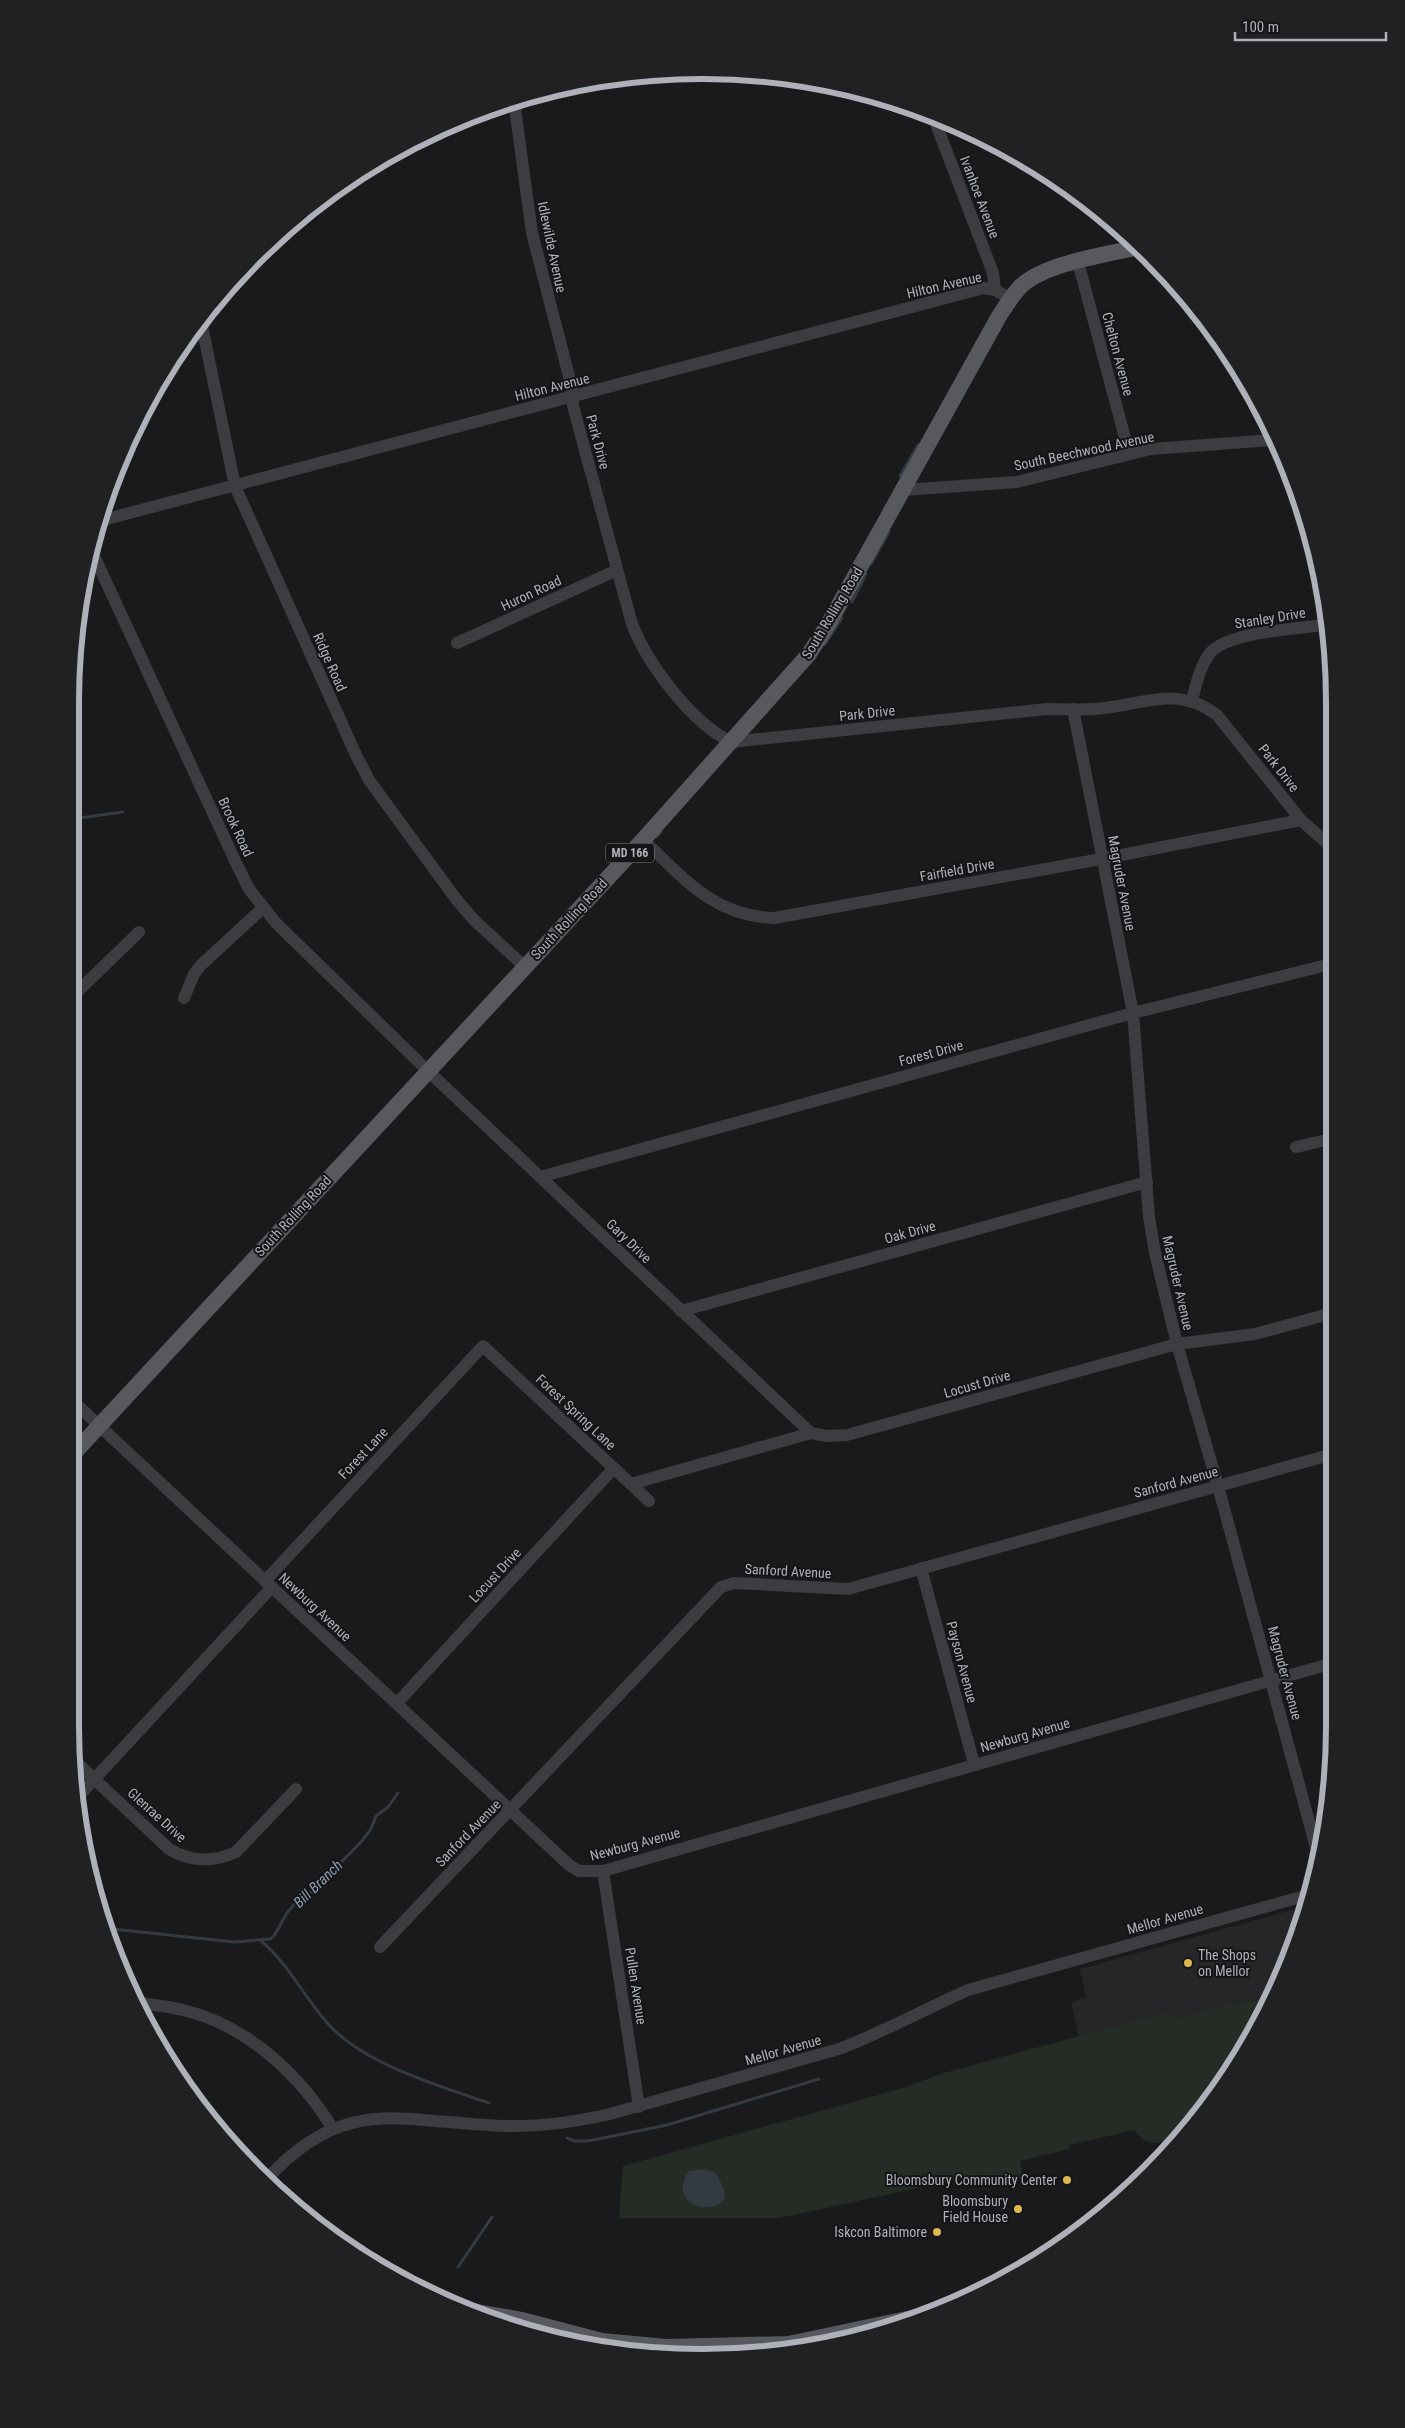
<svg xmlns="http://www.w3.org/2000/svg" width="1405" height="2428" font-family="'Roboto Condensed',sans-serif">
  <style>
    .built { fill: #262629 }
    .green { fill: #252c26 }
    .water { fill: #333a41 }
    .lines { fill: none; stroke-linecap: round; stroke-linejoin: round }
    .stream { stroke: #333a41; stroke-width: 3 }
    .minor { stroke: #3c3c41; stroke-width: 12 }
    .major { stroke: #58595f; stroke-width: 16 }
    .poi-dot { fill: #dfb74f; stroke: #151517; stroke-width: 2 }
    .labels { text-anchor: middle; stroke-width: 4; stroke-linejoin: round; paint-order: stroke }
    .shield { fill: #151517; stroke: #808289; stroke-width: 1 }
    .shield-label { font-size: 12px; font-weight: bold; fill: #aeb1ba }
    .street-label { font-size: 14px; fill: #aeb1ba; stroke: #151517 }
    .poi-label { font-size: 14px; fill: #aeb1ba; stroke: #151517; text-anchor: end }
    .water-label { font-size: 15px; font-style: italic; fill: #8a9cb1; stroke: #151517 }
    .rim { fill: none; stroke: #aeb1ba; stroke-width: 6 }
  </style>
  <rect width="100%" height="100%" fill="#1a1a1c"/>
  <path class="built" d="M1306,1906l-4,23 -31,66 -37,11 -1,-4 -60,17 -2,-8 -92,26 -8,-35 15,-5 -6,-28z"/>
  <path class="green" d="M1271,1995l-21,47 -68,95c-20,4 -34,14 -47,-7l-66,15 1,4 -50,12 3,16 -45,10 -4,-11 -195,42h-160l4,-52 280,-78 41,-15 227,-62 3,8 59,-17 2,4z"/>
  <path class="water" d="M705,2169l11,4 8,16 1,9c-12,20 -59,6 -36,-27z"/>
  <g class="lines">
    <g class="stream">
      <path d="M900,476l18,-31"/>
      <path d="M871,564l18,-32"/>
      <path d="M852,602l14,-28"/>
      <path d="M825,644l17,-26"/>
      <path d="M72,819l51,-7"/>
      <path d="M656,837l5,-5"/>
      <path d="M103,1928l131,14 36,-3 4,-3 13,-23 11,-13 15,-9 48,-49 10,-13 5,-13 12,-9 10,-14"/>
      <path d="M261,1941c28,23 44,58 69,85 37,39 109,60 159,77"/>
      <path d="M567,2138l7,3h14l79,-16 152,-46"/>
      <path d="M458,2267l34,-50"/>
    </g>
    <g class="minor">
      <path d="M514,101l18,132 40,155 1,18 59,218c16,41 59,98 99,118l316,-33c16,0 31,1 47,0 46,-2 81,-26 123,6l84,105 29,26"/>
      <path d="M933,116l60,157 2,17"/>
      <path d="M1078,262l51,191"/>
      <path d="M201,321l34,165 121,269 13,25 87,119 18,21 51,47"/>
      <path d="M903,490l114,-8 134,-33 121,-9"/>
      <path d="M99,521l885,-233 11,2 16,9"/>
      <path d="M90,547l147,318 12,24 27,34 151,147 384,363"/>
      <path d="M457,643l160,-73"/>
      <path d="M1192,700c4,-15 8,-34 18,-47 19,-22 90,-24 120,-29"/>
      <path d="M1073,709l60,304 16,204 6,36 22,91 41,142 99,365"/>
      <path d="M643,840c41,38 70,76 131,78l327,-59 200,-39"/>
      <path d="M73,996l66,-64"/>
      <path d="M184,998l10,-24 7,-9 62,-57"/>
      <path d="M1296,1147l35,-8"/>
      <path d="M540,1177l593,-164 198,-49"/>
      <path d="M681,1311l466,-129"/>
      <path d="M74,1402l495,463 10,6h24l730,-208"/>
      <path d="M631,1484l180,-51 16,3 20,-1 330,-91 78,-10 77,-21"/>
      <path d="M921,1568l53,196"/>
      <path d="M265,1581l218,-235 166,155"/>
      <path d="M397,1703l217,-235"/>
      <path d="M75,1761l94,88c22,13 43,14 67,3l60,-63"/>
      <path d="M75,1800l197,-213"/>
      <path d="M603,1871l36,236"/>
      <path d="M380,1947l341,-360 13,-4 114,6 485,-135"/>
      <path d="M134,2002c16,3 33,4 49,8 64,15 117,65 150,119"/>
      <path d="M265,2181c80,-89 137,-58 240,-55 36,1 70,-4 105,-12l229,-65c45,-17 86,-40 129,-59l340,-95"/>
    </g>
    <g class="major">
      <path d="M74,1453l569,-613 166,-186 20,-31 169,-305c7,-11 14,-23 23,-32 25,-23 84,-31 118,-39"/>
      <path d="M472,2311l50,9 80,21 64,6 122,-3 138,-29"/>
    </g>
  </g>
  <g class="poi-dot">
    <circle cx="1188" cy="1963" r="5"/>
    <circle cx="1067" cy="2180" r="5"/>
    <circle cx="1018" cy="2209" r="5"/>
    <circle cx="937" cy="2232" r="5"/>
  </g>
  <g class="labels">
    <rect class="shield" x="606" y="843.5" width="48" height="19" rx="4"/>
    <g class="shield-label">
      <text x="630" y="857">MD 166</text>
    </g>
    <g class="street-label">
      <text transform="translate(980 197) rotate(69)" y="5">Ivanhoe Avenue</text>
      <text transform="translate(552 247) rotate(78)" y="5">Idlewilde Avenue</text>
      <text transform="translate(944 285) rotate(-13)" y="5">Hilton Avenue</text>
      <text transform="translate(1118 354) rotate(75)" y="5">Chelton Avenue</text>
      <text transform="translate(552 387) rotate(-14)" y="5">Hilton Avenue</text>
      <text transform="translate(598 442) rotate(75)" y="5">Park Drive</text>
      <text transform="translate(1084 451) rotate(-12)" y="5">South Beechwood Avenue</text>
      <text transform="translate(531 593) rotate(-25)" y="5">Huron Road</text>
      <text transform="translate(832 613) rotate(-59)" y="5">South Rolling Road</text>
      <text transform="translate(1270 618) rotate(-9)" y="5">Stanley Drive</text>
      <text transform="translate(330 662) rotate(66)" y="5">Ridge Road</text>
      <text transform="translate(867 713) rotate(-6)" y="5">Park Drive</text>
      <text transform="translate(1279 768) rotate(52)" y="5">Park Drive</text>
      <text transform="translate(236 827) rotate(65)" y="5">Brook Road</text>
      <text transform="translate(957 870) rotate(-10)" y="5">Fairfield Drive</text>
      <text transform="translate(1122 883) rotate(79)" y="5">Magruder Avenue</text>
      <text transform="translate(569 919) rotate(-47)" y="5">South Rolling Road</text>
      <text transform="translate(931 1053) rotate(-15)" y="5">Forest Drive</text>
      <text transform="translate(293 1216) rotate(-47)" y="5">South Rolling Road</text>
      <text transform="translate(910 1232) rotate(-15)" y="5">Oak Drive</text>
      <text transform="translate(629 1241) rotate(44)" y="5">Gary Drive</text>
      <text transform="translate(1178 1283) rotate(77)" y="5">Magruder Avenue</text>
      <text transform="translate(977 1384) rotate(-16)" y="5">Locust Drive</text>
      <text transform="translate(576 1412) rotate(43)" y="5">Forest Spring Lane</text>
      <text transform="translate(363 1453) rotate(-47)" y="5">Forest Lane</text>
      <text transform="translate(1176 1482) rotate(-15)" y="5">Sanford Avenue</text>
      <text transform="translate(788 1571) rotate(3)" y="5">Sanford Avenue</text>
      <text transform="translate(495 1575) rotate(-47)" y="5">Locust Drive</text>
      <text transform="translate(315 1607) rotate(43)" y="5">Newburg Avenue</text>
      <text transform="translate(962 1662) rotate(75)" y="5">Payson Avenue</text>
      <text transform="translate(1285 1673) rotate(75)" y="5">Magruder Avenue</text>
      <text transform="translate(1025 1735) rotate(-16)" y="5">Newburg Avenue</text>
      <text transform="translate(157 1815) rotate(42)" y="5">Glenrae Drive</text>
      <text transform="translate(468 1833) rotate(-46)" y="5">Sanford Avenue</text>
      <text transform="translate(635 1844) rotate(-15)" y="5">Newburg Avenue</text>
      <text transform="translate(1165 1919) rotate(-16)" y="5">Mellor Avenue</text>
      <text transform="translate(636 1986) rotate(81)" y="5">Pullen Avenue</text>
      <text transform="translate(783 2050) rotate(-16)" y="5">Mellor Avenue</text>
    </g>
    <g class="poi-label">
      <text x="1198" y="1960" text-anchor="start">The Shops<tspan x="1198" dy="16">on Mellor</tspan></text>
      <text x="1057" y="2185">Bloomsbury Community Center</text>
      <text x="1008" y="2206">Bloomsbury<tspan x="1008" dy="16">Field House</tspan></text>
      <text x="927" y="2237">Iskcon Baltimore</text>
    </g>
    <g class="water-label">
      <text transform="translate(318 1884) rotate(-44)" y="5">Bill Branch</text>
    </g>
  </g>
  <path d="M0 0H1405V2428H0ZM702 79H703A623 623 0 0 1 1326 702V1726A623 623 0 0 1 703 2349H702A623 623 0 0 1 79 1726V702A623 623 0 0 1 702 79Z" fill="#212124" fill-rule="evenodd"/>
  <path class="rim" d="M702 79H703A623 623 0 0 1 1326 702V1726A623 623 0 0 1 703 2349H702A623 623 0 0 1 79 1726V702A623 623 0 0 1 702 79Z"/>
  <path d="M1235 32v8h151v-8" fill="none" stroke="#aeb1ba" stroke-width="2.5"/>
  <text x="1242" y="32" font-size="15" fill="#aeb1ba" stroke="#151517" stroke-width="4" paint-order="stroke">100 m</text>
</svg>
